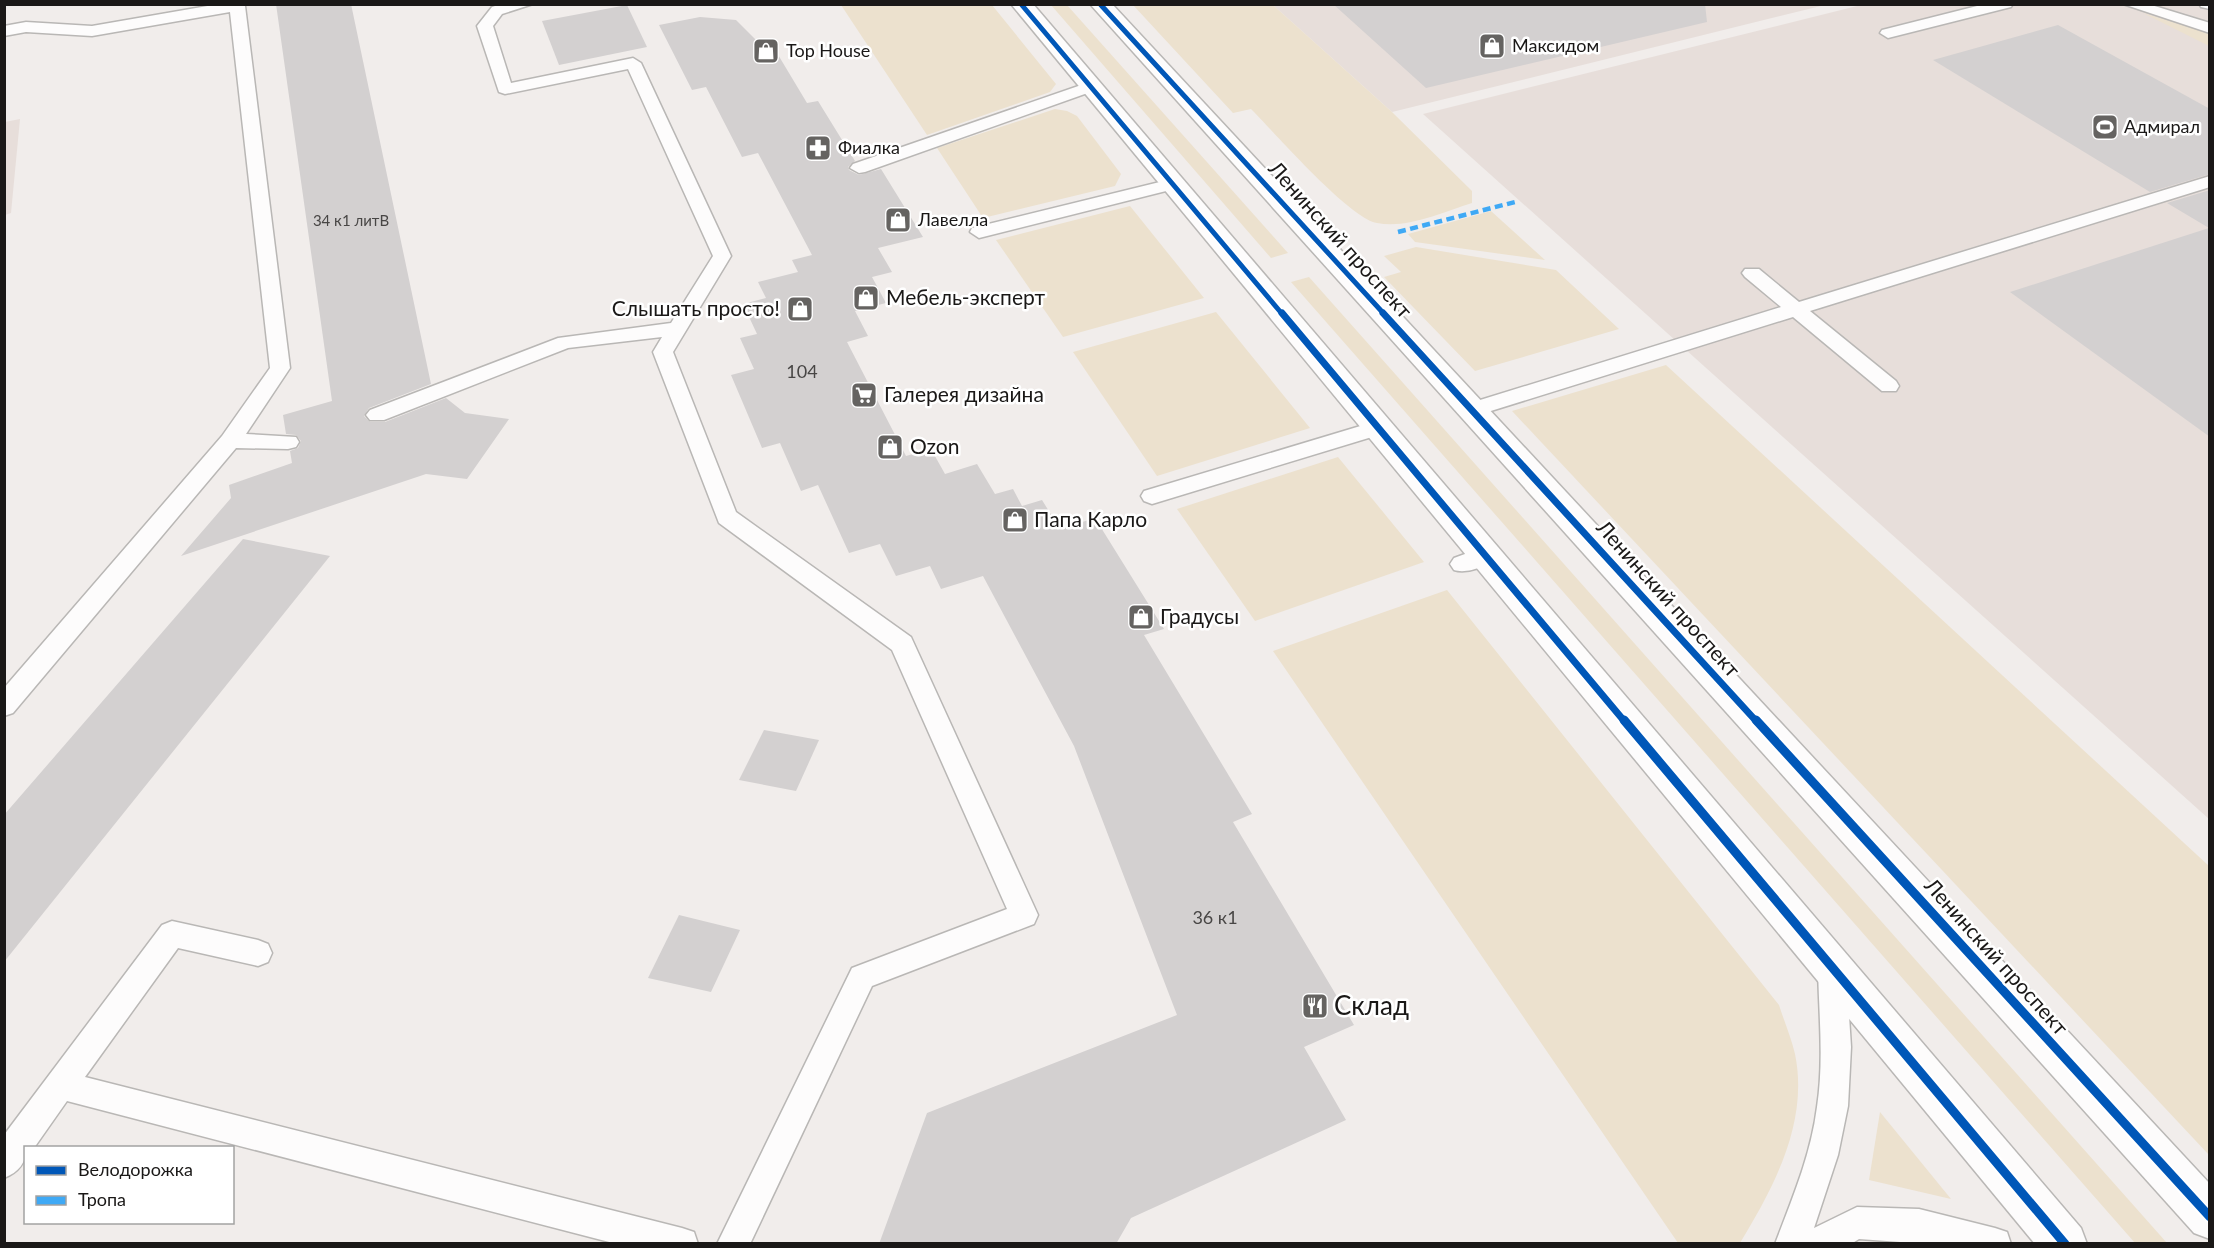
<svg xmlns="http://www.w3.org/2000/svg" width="2214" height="1248" font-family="Lato,sans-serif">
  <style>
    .built { fill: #e7deda }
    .green { fill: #ece1ce }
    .building { fill: #d3d0d0 }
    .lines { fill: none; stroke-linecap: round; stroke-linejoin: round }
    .lane-casing { stroke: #b9b7b5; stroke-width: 3 }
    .primary-casing { stroke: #b9b7b5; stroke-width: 3 }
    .lane { fill: #fdfcfc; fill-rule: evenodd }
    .primary { fill: #fdfcfc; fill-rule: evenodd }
    .quiet { stroke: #3fa9f5; stroke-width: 4.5; stroke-dasharray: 8 4.5; stroke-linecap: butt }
    .cycleway-far2-casing { stroke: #fff; stroke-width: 8 }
    .cycleway-far1-casing { stroke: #fff; stroke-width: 10 }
    .cycleway-casing { stroke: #fff; stroke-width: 13 }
    .cycleway-far2 { stroke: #0057b8; stroke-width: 5 }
    .cycleway-far1 { stroke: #0057b8; stroke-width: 7 }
    .cycleway { stroke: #0057b8; stroke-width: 9 }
    .labels { text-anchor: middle; stroke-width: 5; stroke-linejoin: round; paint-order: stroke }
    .far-number-label { font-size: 15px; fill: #484645 }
    .far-poi-label { font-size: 18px; fill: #1a1817; stroke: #fff; text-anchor: start }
    .number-label { font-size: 18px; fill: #484645 }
    .street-label { font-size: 21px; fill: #1a1817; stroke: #fff }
    .poi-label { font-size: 21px; fill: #1a1817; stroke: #fff; text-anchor: start }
    .near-poi-label { font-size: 26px; fill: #1a1817; stroke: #fff; text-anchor: start }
  </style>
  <rect width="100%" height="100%" fill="#f1edeb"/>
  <g class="built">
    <path d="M1273,5h552l-433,107z"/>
    <path d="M1861,5h348v814l-786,-705z"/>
    <path d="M20,119l-9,94 -6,2v-93z"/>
  </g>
  <g class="green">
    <path d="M841,5h151l64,79 -6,8 -123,43z"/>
    <path d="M1051,5h16l221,248 -17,5z"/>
    <path d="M1133,5h140l119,107 80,79v12c-28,9 -65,26 -95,20 -28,-5 -102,-90 -126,-114l-18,4z"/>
    <path d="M2143,13l66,20v13z"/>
    <path d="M1055,109l12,2 10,5 44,58 -6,12 -132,32 -46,-70z"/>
    <path d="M1130,206l74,92 -141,39 -67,-97z"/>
    <path d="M1491,211l54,49 -130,-18 -7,-8z"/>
    <path d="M1416,247l140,23 63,59 -144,42 -91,-94 17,-5 -17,-16z"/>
    <path d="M1309,277l858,966h-32l-844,-961z"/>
    <path d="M1216,312l94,116 -153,48 -84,-124z"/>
    <path d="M1666,365l543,501v289l-697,-744z"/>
    <path d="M1338,457l86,105 -169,59 -78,-112z"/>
    <path d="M1447,590l332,415c5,16 12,32 16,49 14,68 -21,133 -55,189h-62l-405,-592z"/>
    <path d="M1880,1112l71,87 -82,-19z"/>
  </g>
  <g class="building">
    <path d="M276,4h75l80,380 -62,24 -5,8 6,6h15l61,-24 19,15 44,6 -42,60 -41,-5 -245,82 50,-58 -2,-13 63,-22 -2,-12 8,-3 3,-7 -5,-6 -10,-1 -3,-19 49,-14z"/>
    <path d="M1333,4h372l2,18 -281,66z"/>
    <path d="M627,5l20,42 -88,18 -17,-44z"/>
    <path d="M700,17l36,3 20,20 12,-2 39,65 11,-2 37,60 -7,6 1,3 10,5 22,-6 42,68 -45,11 14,24 -20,5 14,26 -31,8 13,25 -21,6 59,114 25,-7 14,25 32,-10 18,30 18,-5 9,17 20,-6 18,29 35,-11 69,111 -20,6 108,179 -19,8 121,203 -50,22 42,73 -215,98 -15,26h-237l48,-131 250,-98 -103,-269 -91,-170 -42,13 -11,-23 -34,10 -16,-32 -31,9 -31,-68 -17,6 -21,-48 -18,5 -31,-73 23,-6 -14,-31 17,-4 -14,-30 23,-6 -8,-16 40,-10 -6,-12 20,-5 -54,-102 -16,4 -36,-70 -14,3 -33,-65z"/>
    <path d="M2058,25l152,84v65l-60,18 -217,-132z"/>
    <path d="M2210,190v247l-200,-145 199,-64 -42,-25z"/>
    <path d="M243,539l87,17 -326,406v-147z"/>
    <path d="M764,730l55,10 -23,51 -57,-11z"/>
    <path d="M679,915l61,15 -29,62 -63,-14z"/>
  </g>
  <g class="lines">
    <defs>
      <g id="lane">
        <path d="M219,4l26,2 45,362 -44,66 50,3 3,5 -3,5 -8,2 -52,-1 -223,265 -9,3v-28l218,-252 48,-68 -40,-356 -138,24 -66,-4 -22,4v-10l22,-4 66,4z"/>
        <path d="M501,4h32l-31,10 -9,12 18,57 122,-25 8,5 90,193 -58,96 63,160 175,125 127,278 -4,9 -162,62 -122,258h-33l135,-276 155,-59 -115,-259 -173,-127 -66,-171 9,-15 -94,11 -184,72h-14l-4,-5 4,-5 188,-72 113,-15 42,-67 -85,-187 -123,25 -6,-2 -22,-66 15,-19z"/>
        <path d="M1985,4h28l-2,3 -123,31 -8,-5 2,-3z"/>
        <path d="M2123,4h25l62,19v10z"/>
        <path d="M2199,4h11v5l-9,-2z"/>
        <path d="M1090,82l8,5 -2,3 -231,82 -6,1 -9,-5 3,-4z"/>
        <path d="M2210,176v11l-400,124 86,70 3,5 -3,5h-14l-89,-74 -315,98h-14l-3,-5 3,-5 317,-98 -36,-30 -3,-4 3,-4h14l40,33z"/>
        <path d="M1172,179l6,1 3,4 -3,4 -199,50 -9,-6 2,-4z"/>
        <path d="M1377,421l8,2 3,5 -3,5 -233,71 -8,-3 -3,-5 3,-5z"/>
        <path d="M1484,547l8,2 4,6c-7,12 -30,19 -42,15l-4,-6 4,-6z"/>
        <path d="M172,921l86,19 10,4 4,9 -4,9 -10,4 -80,-18 -93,129 597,151 12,4 4,12h-81l-550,-143 -33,47h-8c0,15 -7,24 -22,30v-43l158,-210z"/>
        <path d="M1832,956l10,4 4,9 5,78 -3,59 -10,49 -24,73 43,-21 62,2 76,19 12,4 4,12h-83l-69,-5 -8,5h-76c17,-45 36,-89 42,-137 7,-45 2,-92 1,-138l4,-9z"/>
      </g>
      <g id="primary">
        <path d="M1011,4h22l1048,1224 6,16h-52z"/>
        <path d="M1090,4h22l1098,1180v55l-16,-6z"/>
      </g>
    </defs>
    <use href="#lane" class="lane-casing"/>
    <use href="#primary" class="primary-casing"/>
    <use href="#lane" class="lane"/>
    <use href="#primary" class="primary"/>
    <path class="quiet" d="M1398,232l117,-30"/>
    <defs>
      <g id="cycleway-far2">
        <path d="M1021,4l262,311"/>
        <path d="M1100,4l285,311"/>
      </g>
      <g id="cycleway-far1">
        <path d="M1282,313l343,409"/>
        <path d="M1383,313l374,409"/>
      </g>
      <g id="cycleway">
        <path d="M1624,720l441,524"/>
        <path d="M1756,720l454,497"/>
      </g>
    </defs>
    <use href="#cycleway-far2" class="cycleway-far2-casing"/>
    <use href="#cycleway-far1" class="cycleway-far1-casing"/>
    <use href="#cycleway" class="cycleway-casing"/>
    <use href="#cycleway-far2" class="cycleway-far2"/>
    <use href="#cycleway-far1" class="cycleway-far1"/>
    <use href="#cycleway" class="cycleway"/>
  </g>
  <defs>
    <symbol id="shop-square" viewBox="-11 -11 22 22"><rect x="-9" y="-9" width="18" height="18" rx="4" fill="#656361" stroke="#fff"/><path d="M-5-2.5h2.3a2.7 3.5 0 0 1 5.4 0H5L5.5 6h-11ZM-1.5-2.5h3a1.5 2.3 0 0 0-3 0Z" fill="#fff"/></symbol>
    <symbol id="stadium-square" viewBox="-11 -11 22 22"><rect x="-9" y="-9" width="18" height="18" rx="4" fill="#656361" stroke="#fff"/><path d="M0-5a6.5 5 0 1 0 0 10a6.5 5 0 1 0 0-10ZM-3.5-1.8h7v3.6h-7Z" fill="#fff"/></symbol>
    <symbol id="pharmacy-square" viewBox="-11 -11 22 22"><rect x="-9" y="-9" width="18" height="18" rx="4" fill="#656361" stroke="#fff"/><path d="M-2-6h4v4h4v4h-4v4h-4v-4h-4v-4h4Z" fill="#fff"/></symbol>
    <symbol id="supermarket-square" viewBox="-11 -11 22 22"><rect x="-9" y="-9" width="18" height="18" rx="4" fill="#656361" stroke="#fff"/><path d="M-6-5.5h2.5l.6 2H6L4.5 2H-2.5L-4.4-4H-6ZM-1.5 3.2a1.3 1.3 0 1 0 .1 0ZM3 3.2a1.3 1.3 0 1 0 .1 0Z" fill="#fff"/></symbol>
    <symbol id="restaurant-square" viewBox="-11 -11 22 22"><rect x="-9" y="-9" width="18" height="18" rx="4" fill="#656361" stroke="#fff"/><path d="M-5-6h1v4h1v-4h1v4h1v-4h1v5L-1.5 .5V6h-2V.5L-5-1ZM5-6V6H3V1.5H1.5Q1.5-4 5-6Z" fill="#fff"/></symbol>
  </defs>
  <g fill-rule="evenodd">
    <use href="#shop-square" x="1477" y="31" width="30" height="30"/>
    <use href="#shop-square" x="751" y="36" width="30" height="30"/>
    <use href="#stadium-square" x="2090" y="112" width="30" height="30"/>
    <use href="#pharmacy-square" x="803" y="133" width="30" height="30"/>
    <use href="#shop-square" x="883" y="205" width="30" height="30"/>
    <use href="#shop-square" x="851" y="283" width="30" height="30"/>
    <use href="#shop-square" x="785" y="294" width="30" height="30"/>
    <use href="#supermarket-square" x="849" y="380" width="30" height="30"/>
    <use href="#shop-square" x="875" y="432" width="30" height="30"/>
    <use href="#shop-square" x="1000" y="505" width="30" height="30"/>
    <use href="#shop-square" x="1126" y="602" width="30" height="30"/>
    <use href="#restaurant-square" x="1300" y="991" width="30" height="30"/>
  </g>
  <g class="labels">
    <g class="far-number-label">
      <text x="351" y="226">34 к1 литВ</text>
    </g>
    <g class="far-poi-label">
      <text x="1512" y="52">Максидом</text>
      <text x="786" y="57">Top House</text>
      <text x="2124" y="133">Адмирал</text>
      <text x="838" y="154">Фиалка</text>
      <text x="918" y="226">Лавелла</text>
    </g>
    <g class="number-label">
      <text x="802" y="378">104</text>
      <text x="1215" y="924">36 к1</text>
    </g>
    <g class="street-label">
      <text transform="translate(1340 240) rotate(48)" y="7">Ленинский проспект</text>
      <text transform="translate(1668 599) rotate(48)" y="7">Ленинский проспект</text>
      <text transform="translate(1996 957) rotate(48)" y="7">Ленинский проспект</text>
    </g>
    <g class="poi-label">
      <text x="886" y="305">Мебель-эксперт</text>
      <text x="780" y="316" text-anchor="end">Слышать просто!</text>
      <text x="884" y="402">Галерея дизайна</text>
      <text x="910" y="454">Ozon</text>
      <text x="1034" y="527">Папа Карло</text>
      <text x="1160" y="624">Градусы</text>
    </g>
    <g class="near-poi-label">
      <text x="1334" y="1015">Склад</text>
    </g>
  </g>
  <rect width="2214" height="1248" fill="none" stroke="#1a1817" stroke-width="12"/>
  <rect x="24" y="1146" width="210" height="78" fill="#ffffff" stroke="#a3a3a2" stroke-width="1.5"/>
  <rect x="36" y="1166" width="30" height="9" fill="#0057b8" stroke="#a3a3a2" stroke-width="1.5"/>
  <text x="78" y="1176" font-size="18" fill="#1a1817">Велодорожка</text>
  <rect x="36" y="1196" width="30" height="9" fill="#3fa9f5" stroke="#a3a3a2" stroke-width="1.5"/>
  <text x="78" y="1206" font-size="18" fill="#1a1817">Тропа</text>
</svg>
